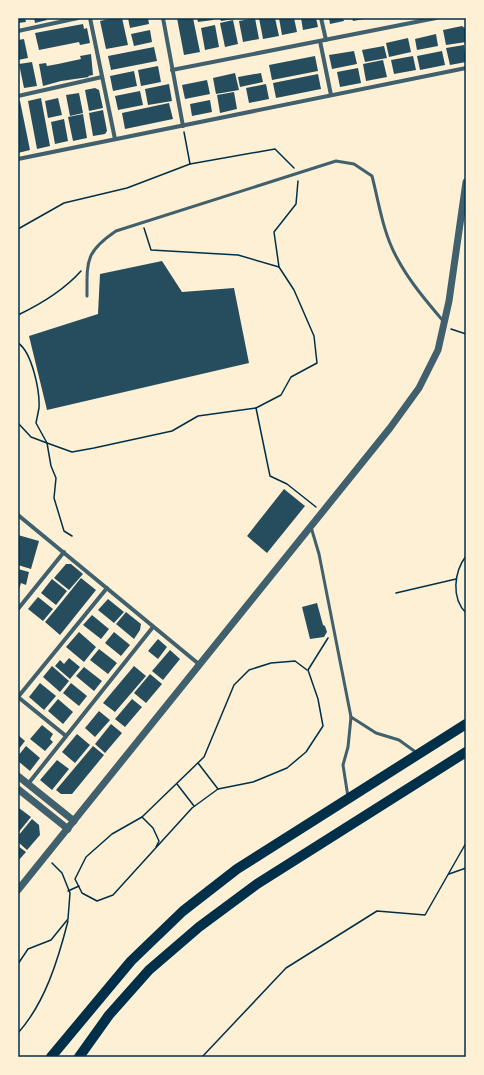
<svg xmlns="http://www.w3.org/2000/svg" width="484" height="1075" font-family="Signika,sans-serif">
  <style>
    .building { fill: #264d5e }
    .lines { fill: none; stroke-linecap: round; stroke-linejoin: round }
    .path { stroke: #003049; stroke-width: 1.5 }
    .service { stroke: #3f606c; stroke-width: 3 }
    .minor { stroke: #3f606c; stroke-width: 4 }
    .tertiary { stroke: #3f606c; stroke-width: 7 }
    .trunk { stroke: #003049; stroke-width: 10 }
    .neatline { fill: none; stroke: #003049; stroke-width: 1.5 }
  </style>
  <rect width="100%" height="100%" fill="#fdf0d5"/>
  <g class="building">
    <path d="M18,18h7l1,4 -8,1z"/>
    <path d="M34,18h12l1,2 -12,3z"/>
    <path d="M113,18h9l6,27 -22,4 -6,-28z"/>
    <path d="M128,18h20l1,6 -19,4z"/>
    <path d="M177,18h16l7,34 -16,3z"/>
    <path d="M197,18h16v2l-15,2z"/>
    <path d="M220,18h14v1l-13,2z"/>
    <path d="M255,18l4,21 -16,3 -4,-21z"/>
    <path d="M259,18h16l4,18 -16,3z"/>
    <path d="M279,18h15l3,14 -15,3z"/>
    <path d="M301,18h15l2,9 -15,3z"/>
    <path d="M329,18h14l1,3 -14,3z"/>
    <path d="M352,18h12v1l-11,2z"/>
    <path d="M233,20l5,24 -13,3 -5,-24z"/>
    <path d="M83,24l1,5 3,-1 3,15 -10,2 -1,-3 -40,8 -4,-17z"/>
    <path d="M215,25l4,22 -14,3 -4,-22z"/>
    <path d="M462,26l4,3v13l-20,3 -3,-15z"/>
    <path d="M150,30l2,12 -18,4 -3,-12z"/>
    <path d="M436,34l2,12 -21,4 -2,-11z"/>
    <path d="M408,38l3,14 -22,5 -3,-14z"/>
    <path d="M24,39l4,19 -10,2v-20z"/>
    <path d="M464,45l2,17 -16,3 -4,-17z"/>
    <path d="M384,46l3,12 -22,4 -3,-12z"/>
    <path d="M154,47l3,14 -46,9 -3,-14z"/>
    <path d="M354,51l3,13 -25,5 -3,-14z"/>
    <path d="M442,51l3,14 -25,5 -3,-14z"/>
    <path d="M91,54l2,21 -5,1 1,1 -28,4 -18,5 -4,-22 7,-1 1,3 11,-2 23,-5 -1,-3z"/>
    <path d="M315,56l3,15 -46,9 -3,-15z"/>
    <path d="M413,56l3,14 -22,4 -3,-14z"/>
    <path d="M383,60l4,17 -21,4 -3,-17z"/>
    <path d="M32,62l5,24 -13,2 -5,-24z"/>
    <path d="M158,66l3,16 -20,4 -3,-16z"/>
    <path d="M358,68l3,15 -21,4 -3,-15z"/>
    <path d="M134,71l3,15 -24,5 -3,-15z"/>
    <path d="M235,73l4,17 -23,4 -3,-16z"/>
    <path d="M261,73l2,9 -23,5 -2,-10z"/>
    <path d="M318,74l3,15 -45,9 -3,-15z"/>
    <path d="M207,80l3,14 -25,5 -3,-14z"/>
    <path d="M169,84l3,17 -24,4 -3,-16z"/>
    <path d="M266,84l3,15 -20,4 -3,-15z"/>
    <path d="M95,88l4,2 4,18 -14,3 -4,-21z"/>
    <path d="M140,91l3,14 -25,5 -3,-14z"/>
    <path d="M234,92l3,17 -17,4 -3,-18z"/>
    <path d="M79,93l4,20 -13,3 -4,-21z"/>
    <path d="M41,98l9,48 -13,3 -9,-48z"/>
    <path d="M58,98l4,17 -14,3 -3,-17z"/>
    <path d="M210,100l2,12 -20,4 -2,-12z"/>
    <path d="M18,101h2l10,49 -12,3z"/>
    <path d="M169,103l4,16 -48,10 -3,-16z"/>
    <path d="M103,110l4,21 -2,3 -12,2 -4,-23z"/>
    <path d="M83,114l4,24 -14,3 -5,-24z"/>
    <path d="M64,119l4,22 -13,3 -4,-22z"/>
    <path d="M162,261l20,31 52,-4 15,75 -202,47 -18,-74 69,-22 2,-40z"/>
    <path d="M284,489l21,17 -38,47 -20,-17z"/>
    <path d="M18,535l21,6 -8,28 -13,-4z"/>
    <path d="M66,564h5l12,10 -14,16 -15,-12z"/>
    <path d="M18,569l11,3 -3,13 -5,-2 -3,10z"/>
    <path d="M81,578l15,12 -36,45 -15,-13 11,-13 6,5 -6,-5z"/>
    <path d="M52,579l15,12 -11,14 -15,-12z"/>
    <path d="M38,597l15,12 -10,12 -15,-12z"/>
    <path d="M108,599l16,13 -10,11 -16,-13z"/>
    <path d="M317,603l6,22 2,1 2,6 -3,5 -14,2 -8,-32z"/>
    <path d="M126,612l15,12 -1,6 -6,9 -18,-15z"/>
    <path d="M92,615l17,14 -8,10 -18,-14z"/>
    <path d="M79,632l17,15 -12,15 -18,-15z"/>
    <path d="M114,632l16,13 -9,11 -16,-13z"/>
    <path d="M158,639l9,8 -9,12 -10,-8z"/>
    <path d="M99,649l18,14 -9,11 -18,-14z"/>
    <path d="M170,650l10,9 -17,21 -11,-9z"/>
    <path d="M69,658l11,9 -10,12 -15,-13 5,-6 4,4z"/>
    <path d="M52,666l17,15 -9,11 -17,-15z"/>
    <path d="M134,666l12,10 -31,36 -12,-9z"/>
    <path d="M84,667l18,14 -8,10 -18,-15z"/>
    <path d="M150,674l12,10 -16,19 -12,-10z"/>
    <path d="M40,683l16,13 -12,14 -15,-13z"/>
    <path d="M71,683l16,13 -8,10 -16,-13z"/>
    <path d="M58,699l15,13 -10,12 -15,-13z"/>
    <path d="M132,699l10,8 -17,20 -10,-8z"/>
    <path d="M99,711l11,9 -15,17 -10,-9z"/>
    <path d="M111,724l11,9 -17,20 -10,-9z"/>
    <path d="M42,725l11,9 -3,5 3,3 -8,9 -15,-12z"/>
    <path d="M77,734l13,11 -15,18 -13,-11z"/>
    <path d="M18,735l7,6 -7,9z"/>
    <path d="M26,746l14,12 -10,13 -12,-10v-5z"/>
    <path d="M93,746l11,9 -32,39h-11l-5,-4z"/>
    <path d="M57,760l12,9 -17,21 -12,-10z"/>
    <path d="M19,808l12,9 -13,16v-24z"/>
    <path d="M32,819l7,6 1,10 -13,15 -9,-8v-6z"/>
    <path d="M18,846l8,6 -8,9z"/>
  </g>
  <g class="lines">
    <g class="path">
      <path d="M190,164l85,-15 19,19"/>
      <path d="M144,228l7,22 87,5 41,12 -5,-35 22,-28 2,-23"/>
      <path d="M18,229l46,-26 63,-15 63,-24 -6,-32"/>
      <path d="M279,267l15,23 20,46 3,27 -26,14 -10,18 -25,13 14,68 17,8 29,23"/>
      <path d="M18,315c23,-11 46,-25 63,-44"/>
      <path d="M451,329l15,5"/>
      <path d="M18,343c14,9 22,48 21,65 -1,5 -2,10 -3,15l11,20 25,9 22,-4 78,-17 26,-15 58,-8"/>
      <path d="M18,423l13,14 16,6 4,23 5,12 -2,20 10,33 8,5"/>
      <path d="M466,556c-12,16 -15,42 0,57"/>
      <path d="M396,593l60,-14"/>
      <path d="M198,763l20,26"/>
      <path d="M177,784l17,22"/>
      <path d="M142,817l62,-60 30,-72 15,-15 22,-7 24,-2 12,9"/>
      <path d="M156,847l3,-6 -6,-13 -11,-11 -30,17 -26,23 -11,22 7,14 15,8 16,-6 79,-87 26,-19 35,-7 34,-14 19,-16 17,-26 -5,-27 -10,-29 20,-32"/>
      <path d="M449,874l17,-6"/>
      <path d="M68,891l11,-5"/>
      <path d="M18,964l10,-15 23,-9 17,-21 2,-26 -8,-20 -10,-10"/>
      <path d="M18,1033c27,-30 40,-73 50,-112"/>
      <path d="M202,1057l84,-89 91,-57 48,4 41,-72"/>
    </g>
    <g class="service">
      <path d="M87,296c0,-35 -2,-44 29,-65l220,-70 18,3 18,12c7,27 11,57 25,82 12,23 30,44 47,64"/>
      <path d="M311,527l8,27 32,163"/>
      <path d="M348,797l-5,-32 5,-18 3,-30 25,16 23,7 18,13"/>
    </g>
    <g class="minor">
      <path d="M90,18l25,121"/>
      <path d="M163,18l20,108"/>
      <path d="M321,18l5,22"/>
      <path d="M18,31l60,-13"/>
      <path d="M320,41l11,54"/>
      <path d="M172,70l264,-52"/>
      <path d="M18,96l84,-19"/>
      <path d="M18,159l448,-91"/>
      <path d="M18,515l182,150"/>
      <path d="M18,609l46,-57"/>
      <path d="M18,697l89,-109"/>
      <path d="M18,697l48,39"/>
      <path d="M28,784l125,-157"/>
    </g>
    <g class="tertiary">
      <path d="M18,776l56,45"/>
      <path d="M18,789l50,40"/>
      <path d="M18,890l372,-462 29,-40 19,-38 11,-49 17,-119"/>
    </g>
    <g class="trunk">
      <path d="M51,1057l80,-96 52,-50 54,-42 229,-145"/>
      <path d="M79,1057l30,-42 40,-45 50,-43 58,-43 209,-132"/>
    </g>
  </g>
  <rect width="484" height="1075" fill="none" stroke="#fdf0d5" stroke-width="38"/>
  <rect x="19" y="19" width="446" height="1037" class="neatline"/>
</svg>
